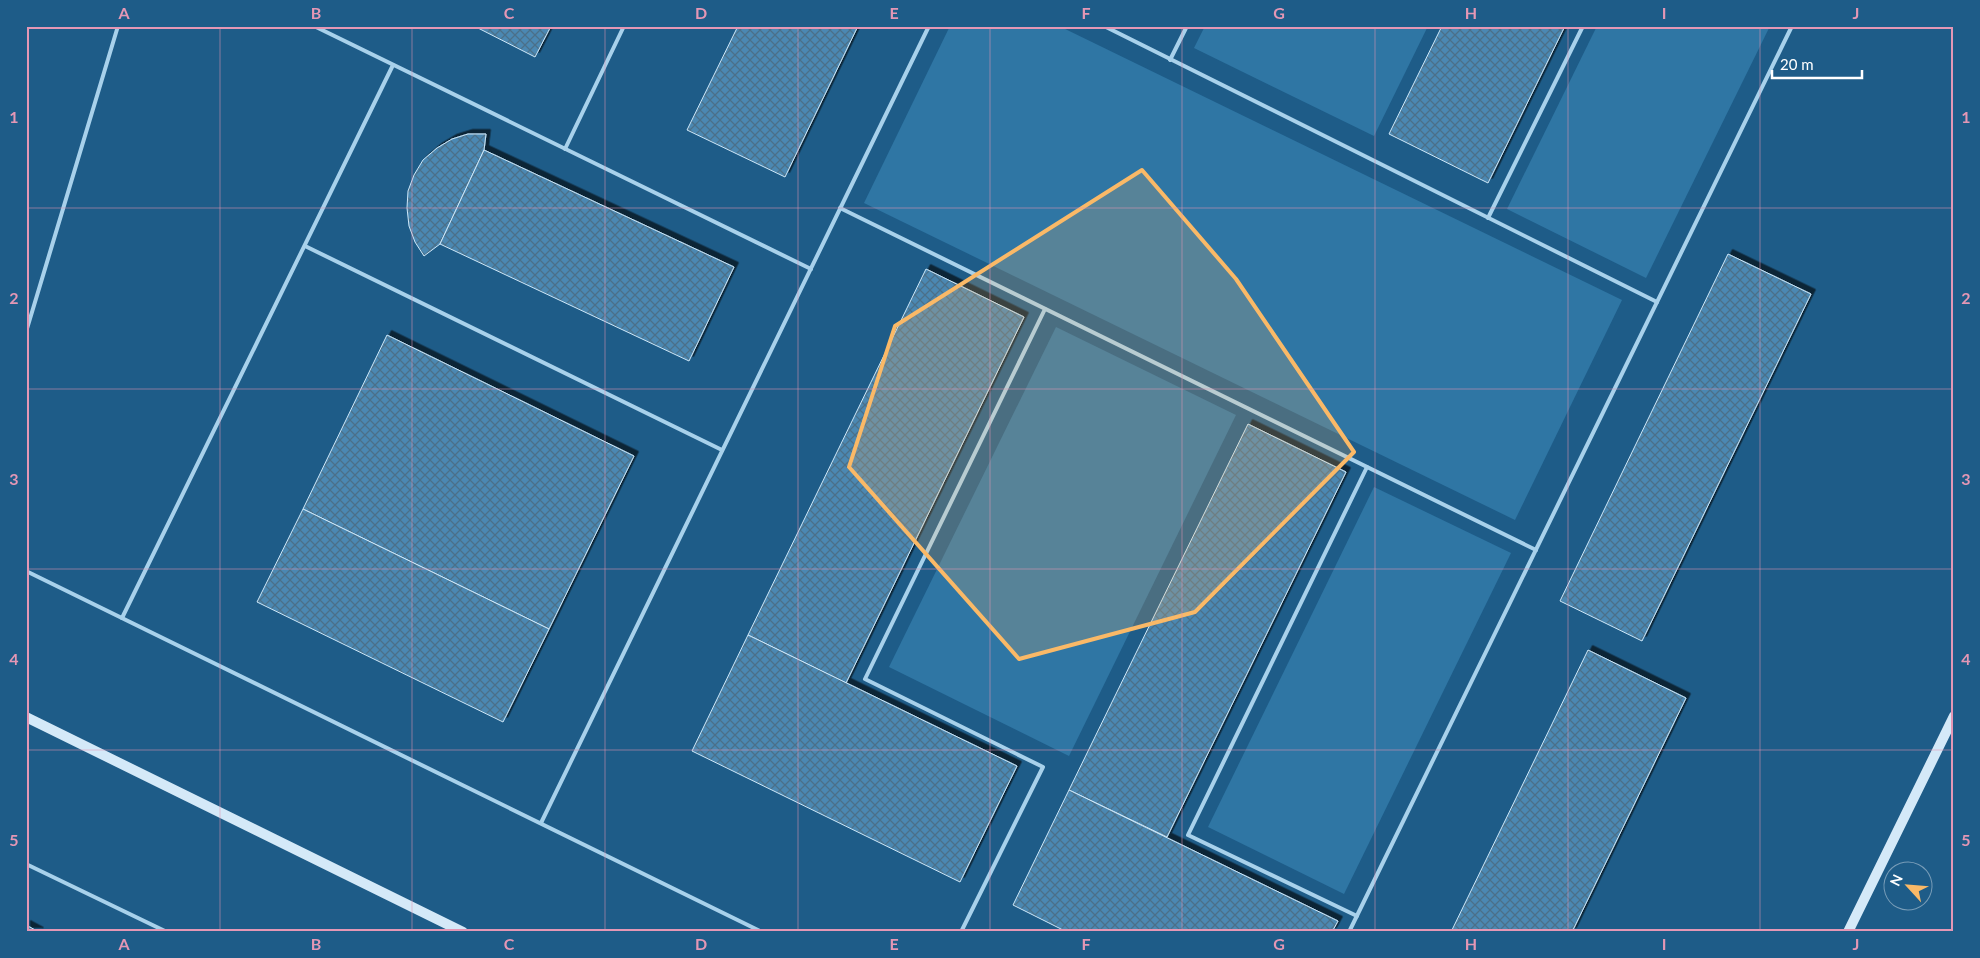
<svg xmlns="http://www.w3.org/2000/svg" width="1980" height="958" font-family="Lato,sans-serif">
  <style>
    .green { fill: #2f76a4 }
    .building { fill: url(#building-cross-hatch); stroke: #cde7f8; filter: url(#shadow) }
    .lines { fill: none; stroke-linecap: round; stroke-linejoin: round }
    .lane { stroke: #a8d1eb; stroke-width: 4 }
    .secondary { stroke: #d4e9f8; stroke-width: 10 }
    .marked { fill: #fab967; fill-opacity: 0.2; stroke: #fab967; stroke-width: 4; stroke-linejoin: round }
    .grid { fill: none; stroke: #e497b5; stroke-width: 1; stroke-opacity: 0.55 }
    .neatline { fill: none; stroke: #e497b5; stroke-width: 2 }
    .grid-label { font-size: 16px; text-anchor: middle; font-weight: bold; fill: #e497b5 }
  </style>
  <defs>
    <pattern id="building-cross-hatch" width="8" height="8" patternUnits="userSpaceOnUse" patternTransform="scale(1.25)"><rect width="8" height="8" fill="#4b88b2"/><path d="M0 0l8 8M0 8l8-8" fill="none" stroke="#4b7089"/></pattern>
    <filter id="shadow"><feDropShadow dx="4.5" dy="-4.5" stdDeviation="0" flood-color="#0009"/></filter>
  </defs>
  <rect width="100%" height="100%" fill="#1e5c88"/>
  <g class="green">
    <path d="M950,26h109l563,274 -107,220 -651,-317z"/>
    <path d="M1205,26h223l-54,110 -180,-88z"/>
    <path d="M1597,26h173l-124,252 -139,-69z"/>
    <path d="M1056,327l180,88 -167,341 -180,-89z"/>
    <path d="M1374,487l137,66 -167,341 -136,-67z"/>
  </g>
  <g class="building">
    <path d="M474,26h77l-16,31z"/>
    <path d="M738,26h120l-73,151 -98,-47z"/>
    <path d="M1442,26h123l-77,157 -99,-49z"/>
    <path d="M468,134h18l-2,16 -44,94 -16,12 -9,-14 -6,-16 -2,-18 1,-17 6,-16 9,-15 14,-12 15,-9z"/>
    <path d="M484,150l250,117 -45,94 -249,-117z"/>
    <path d="M1728,254l83,40 -169,347 -82,-40z"/>
    <path d="M926,269l98,48 -178,366 -98,-48z"/>
    <path d="M387,335l247,121 -85,173 -246,-120z"/>
    <path d="M1248,424l98,48 -179,365 -98,-47z"/>
    <path d="M303,509l246,120 -46,93 -246,-120z"/>
    <path d="M748,635l269,131 -57,116 -268,-131z"/>
    <path d="M1588,650l98,48 -114,234h-121z"/>
    <path d="M1069,790l269,131 -6,11h-265l-54,-27z"/>
    <path d="M26,925l13,7h-13z"/>
  </g>
  <g class="lines">
    <g class="lane">
      <path d="M314,26l497,243"/>
      <path d="M1104,26l553,276"/>
      <path d="M1170,60l17,-34"/>
      <path d="M565,149l59,-123"/>
      <path d="M840,208l696,342"/>
      <path d="M1488,218l95,-192"/>
      <path d="M305,246l417,204"/>
      <path d="M26,332l92,-306"/>
      <path d="M26,571l736,361"/>
      <path d="M122,618l271,-553"/>
      <path d="M541,823l388,-797"/>
      <path d="M26,864l141,68"/>
      <path d="M1357,916l-169,-81 179,-368"/>
      <path d="M961,932l82,-165 -178,-88 180,-370"/>
      <path d="M1349,932l443,-906"/>
    </g>
    <g class="secondary">
      <path d="M26,717l437,215"/>
      <path d="M1848,932l106,-216"/>
    </g>
  </g>
  <path class="marked" d="M1142,170l94,109 118,173 -159,160 -176,47 -170,-192 46,-141z"/>
  <path class="grid" d="M220,26v906M412,26v906M605,26v906M798,26v906M990,26v906M1182,26v906M1375,26v906M1568,26v906M1760,26v906M26,208h1928M26,389h1928M26,569h1928M26,750h1928"/>
  <rect width="1980" height="958" fill="none" stroke="#1e5c88" stroke-width="55"/>
  <g transform="translate(1908 886) rotate(296)"><circle r="24" fill="#1e5c88" stroke="#789db8"/>
  <path d="M0-4L9 19L0 12L-9 19Z" fill="#fab967"/>
  <text y="-8" font-size="14" font-weight="bold" text-anchor="middle" fill="#ffffff">N</text>
  </g>
  <path d="M1772 70v8h90v-8" fill="none" stroke="#ffffff" stroke-width="2.5"/>
  <text x="1780" y="70" font-size="15" fill="#ffffff" stroke="#1e5c88" stroke-width="4" paint-order="stroke">20 m</text>
  <rect x="28" y="28" width="1924" height="902" class="neatline"/>
  <g class="grid-label">
    <text x="124" y="19">A</text>
    <text x="316" y="19">B</text>
    <text x="509" y="19">C</text>
    <text x="701" y="19">D</text>
    <text x="894" y="19">E</text>
    <text x="1086" y="19">F</text>
    <text x="1279" y="19">G</text>
    <text x="1471" y="19">H</text>
    <text x="1664" y="19">I</text>
    <text x="1856" y="19">J</text>
    <text x="14" y="123">1</text>
    <text x="1966" y="123">1</text>
    <text x="14" y="304">2</text>
    <text x="1966" y="304">2</text>
    <text x="14" y="485">3</text>
    <text x="1966" y="485">3</text>
    <text x="14" y="665">4</text>
    <text x="1966" y="665">4</text>
    <text x="14" y="846">5</text>
    <text x="1966" y="846">5</text>
    <text x="124" y="950">A</text>
    <text x="316" y="950">B</text>
    <text x="509" y="950">C</text>
    <text x="701" y="950">D</text>
    <text x="894" y="950">E</text>
    <text x="1086" y="950">F</text>
    <text x="1279" y="950">G</text>
    <text x="1471" y="950">H</text>
    <text x="1664" y="950">I</text>
    <text x="1856" y="950">J</text>
  </g>
</svg>
